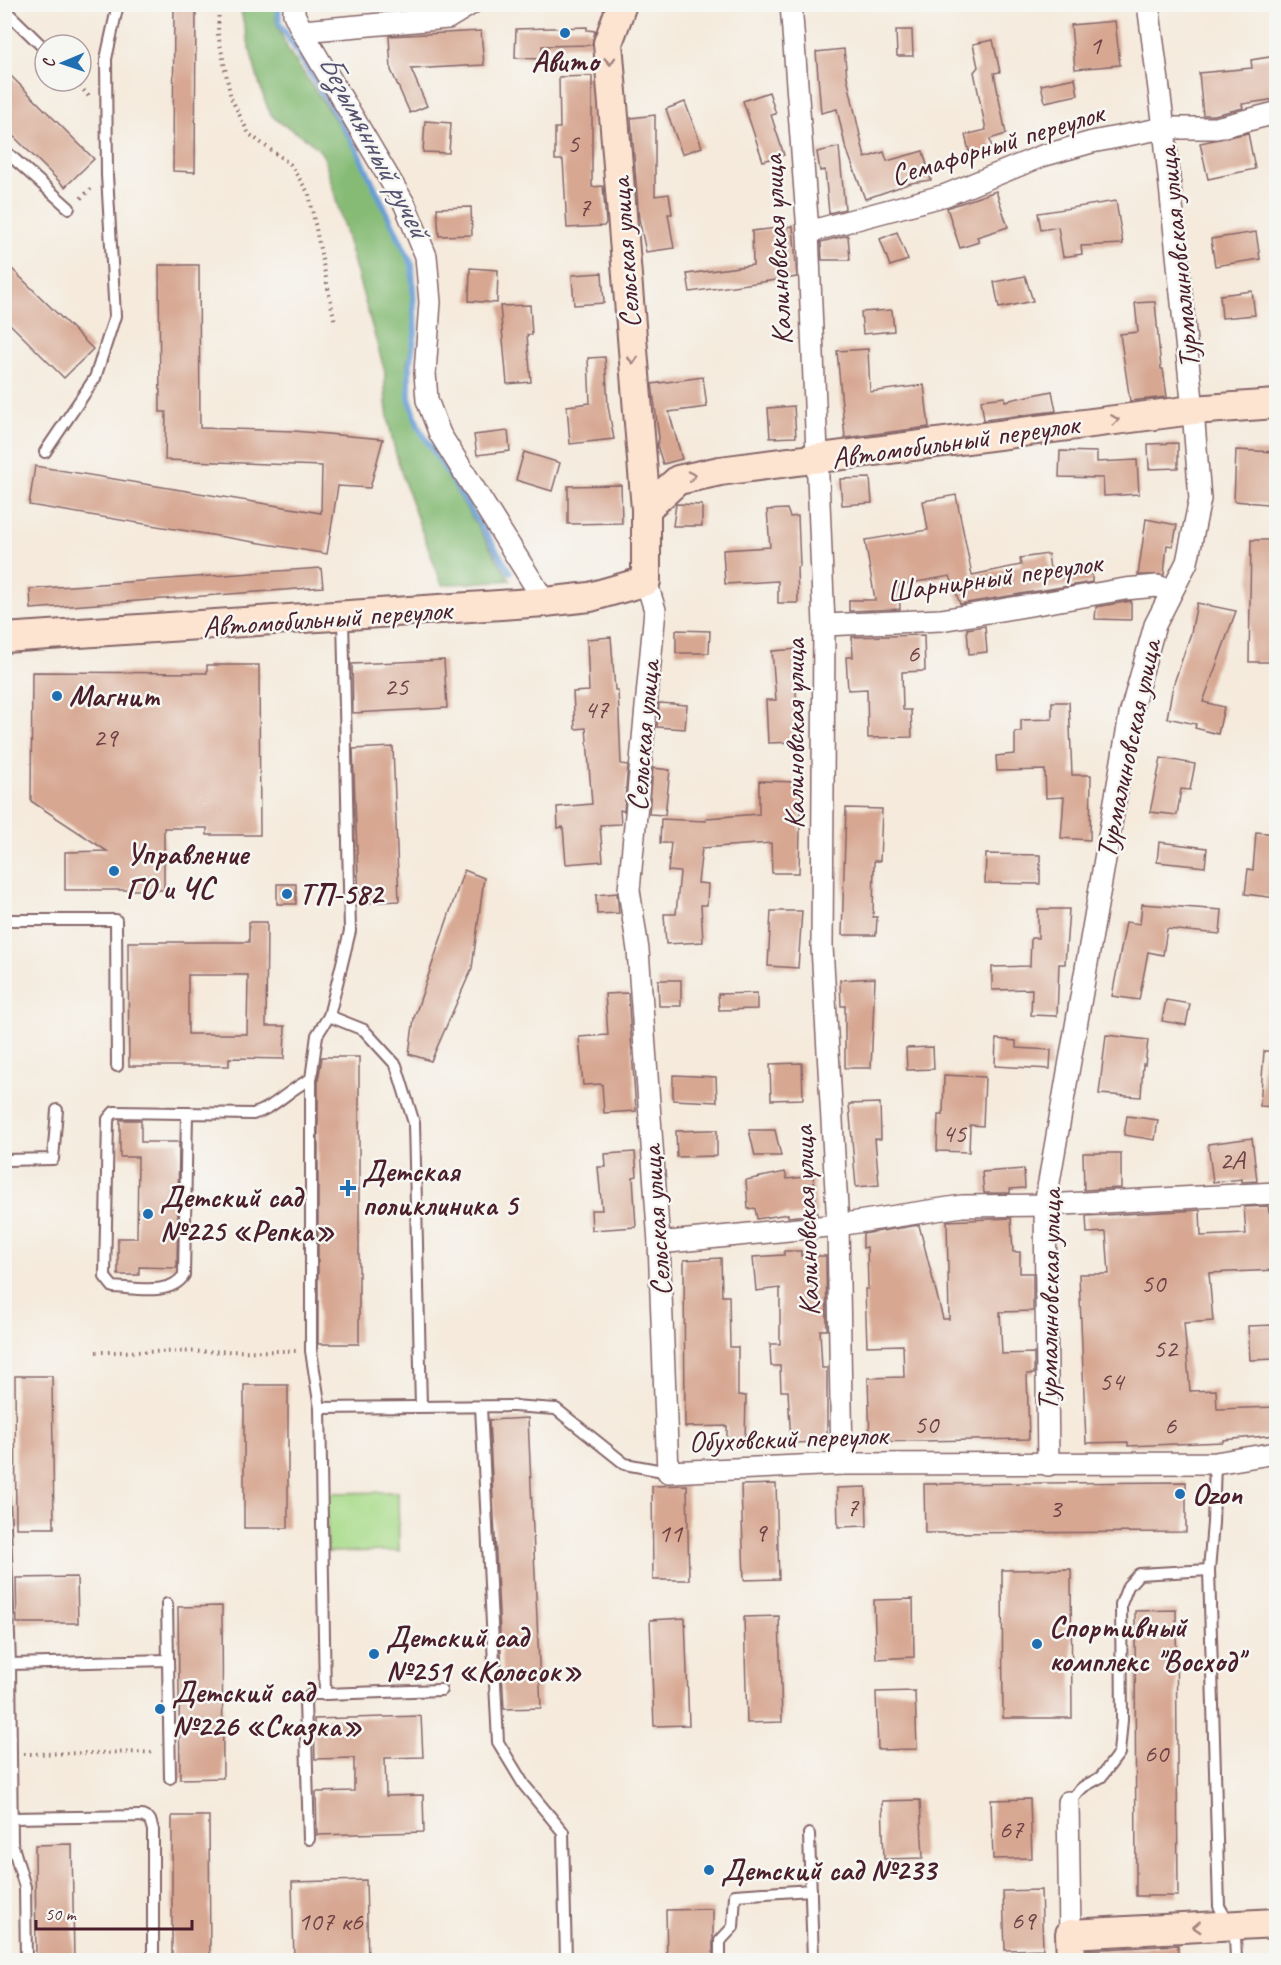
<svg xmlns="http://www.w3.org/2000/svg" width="1281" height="1965" font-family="Caveat,sans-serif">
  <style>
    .green { fill: #a9db8a; stroke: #7a7d5a; stroke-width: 1.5 }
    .forest { fill: #86bb76; stroke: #686d50; stroke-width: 1.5 }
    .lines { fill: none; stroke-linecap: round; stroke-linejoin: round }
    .stream { stroke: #689dd4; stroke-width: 6 }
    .building { fill: #d7a792; fill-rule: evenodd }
    .lane-casing { stroke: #866669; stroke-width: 14 }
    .street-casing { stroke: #866669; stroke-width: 24 }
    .secondary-casing { stroke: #866669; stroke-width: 32 }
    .path { stroke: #866669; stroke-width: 4; stroke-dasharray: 1.5 4.5; stroke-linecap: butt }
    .lane { stroke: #fff; stroke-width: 10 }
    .street { stroke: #fff; stroke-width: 21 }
    .secondary { stroke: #fde4d1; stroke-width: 28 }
    .oneway { stroke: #a4827e }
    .poi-dot { fill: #1f6fb2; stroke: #f6f6f2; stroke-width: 2 }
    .labels { text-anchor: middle; stroke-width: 5; stroke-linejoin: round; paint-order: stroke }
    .number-label { font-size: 27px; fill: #6d4145 }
    .poi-label { font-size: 30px; font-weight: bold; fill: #4a1f2b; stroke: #f6f6f2; text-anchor: start }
    .street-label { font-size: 30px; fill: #4a1f2b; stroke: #f6f6f2 }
    .water-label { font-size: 32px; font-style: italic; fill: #56516f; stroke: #f6f6f2 }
  </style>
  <rect width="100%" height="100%" fill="#f6f6f2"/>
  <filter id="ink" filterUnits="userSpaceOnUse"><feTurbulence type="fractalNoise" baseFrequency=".0167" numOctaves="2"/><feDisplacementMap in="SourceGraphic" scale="12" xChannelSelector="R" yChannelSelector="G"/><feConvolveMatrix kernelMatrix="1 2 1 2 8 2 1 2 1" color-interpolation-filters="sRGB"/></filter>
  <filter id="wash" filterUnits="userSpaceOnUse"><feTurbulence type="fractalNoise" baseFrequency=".008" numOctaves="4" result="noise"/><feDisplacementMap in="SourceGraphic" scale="24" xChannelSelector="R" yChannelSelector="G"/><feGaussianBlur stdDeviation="1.35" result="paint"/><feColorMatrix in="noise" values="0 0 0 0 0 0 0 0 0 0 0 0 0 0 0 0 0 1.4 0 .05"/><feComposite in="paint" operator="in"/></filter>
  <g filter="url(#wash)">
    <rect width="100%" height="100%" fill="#f5eadc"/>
    <path class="green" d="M398,1492l1,59 -72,1 -1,-59z"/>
    <path class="forest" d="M240,5h37l-1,16 12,29 66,98 59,120 3,58 -9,36v30l12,38 91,150 -68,5c-23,-66 -60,-143 -57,-213l-61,-215c-11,-19 -34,-26 -51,-40 -10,-10 -30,-94 -33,-112z"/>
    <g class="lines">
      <path class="stream" d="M278,4l1,18 77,126 56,117 3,68 -6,36v28l10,31 91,144"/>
    </g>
    <g id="blocks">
      <g class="building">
        <path d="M174,4h22l-1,168 -22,-1z"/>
        <path d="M1115,21l5,44 -45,4 -4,-44z"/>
        <path d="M587,27v3l8,1 -3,14 -50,1v13l-27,-1 1,-29z"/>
        <path d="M896,30h16l1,26h-16z"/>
        <path d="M481,31l3,34 -73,4 16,37 -17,7 -19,-43 -2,-34z"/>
        <path d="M993,40l7,32 -6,1 12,61 -16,5 3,15 -22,5 -6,-24 21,-5 -12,-58 4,-5 -5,-23z"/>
        <path d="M844,49l3,28 18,81 19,-6 3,9 36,-10 8,29 -20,3 -46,16 -20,-54 -8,-36 -16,4 -5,-61z"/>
        <path d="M1276,56v43l-34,5 1,4 -29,7h-11l-4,-42 53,-5 -1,-8z"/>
        <path d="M4,69l90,90 -29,28 -61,-60z"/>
        <path d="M592,76v111l11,-1 3,37 -2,3 -37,2 -4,-68h-8v-32h5l-1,-51z"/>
        <path d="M1075,78l3,17 -33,7 -4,-17z"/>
        <path d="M769,92l7,22 -5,1 13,40 -21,6 -20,-60z"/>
        <path d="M685,102l17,45 -20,7 -16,-45z"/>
        <path d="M655,115v81l14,-2 3,20h-4l6,34 -28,4 -7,-33 -8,-101z"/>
        <path d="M425,121l26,2 -2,30 -26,-1z"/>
        <path d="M1248,133l7,36 -47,10 -8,-36z"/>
        <path d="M839,147l6,62 -16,4 -4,-43 -5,1 -3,-19z"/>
        <path d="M996,191l12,36 -31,10 2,5 -19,6 -13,-40z"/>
        <path d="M1116,201l7,43 -42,2 1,8 -19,3 -5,-30 -17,3 -3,-17z"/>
        <path d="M471,207l1,28 -33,1 -2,-28z"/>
        <path d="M793,226l4,51 -107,15 -3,-18 66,-9 -1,-34z"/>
        <path d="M897,232l11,28 -18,6 -10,-27z"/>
        <path d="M1256,232l4,27 -45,7 -4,-27z"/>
        <path d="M848,235l2,25h-28l-1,-18z"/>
        <path d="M4,261l89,88 -29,29 -60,-60z"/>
        <path d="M159,265h40l1,163 94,3 89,8 -13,49 -32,-2 -11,68 -298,-49 6,-39 286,47 1,-47 -157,-6 1,-48h-6z"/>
        <path d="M470,268l28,2 -1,33 -28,-2z"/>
        <path d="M602,273l2,30 -30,2 -2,-30z"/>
        <path d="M1025,276l8,25 -34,7 -5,-26z"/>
        <path d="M1252,291l3,24 -33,3 -2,-23z"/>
        <path d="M1151,302h4l6,67h2l4,28 -37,4 -10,-67 18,-2 -3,-29z"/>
        <path d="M530,305l2,30h-5l4,47 -24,2 -7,-78z"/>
        <path d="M892,310l2,21 -31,3 -2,-22z"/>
        <path d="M868,349l2,43 54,-7 5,42 -84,11 -8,-87z"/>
        <path d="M605,357l3,49 6,33 -44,5 -3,-38 23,-3 -2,-45z"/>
        <path d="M703,377l4,30 -38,5 13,47 -19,5 -6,-19 2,-7 -7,-54z"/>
        <path d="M1052,391l4,20 -72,9 -3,-20 24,-3v4z"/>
        <path d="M794,406l2,31 -26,1 -2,-30z"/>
        <path d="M508,431l2,20 -33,4 -3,-20z"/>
        <path d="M1178,443v25l-29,1 -1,-25z"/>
        <path d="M1236,450l39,2 -1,33h-4l-3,19 -33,-3z"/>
        <path d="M1060,451l37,1v10l40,-2 2,34 -35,2 -1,-18 -44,-1z"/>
        <path d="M524,452l36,11 -8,28 -36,-11z"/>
        <path d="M870,478l2,25 -30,2 -2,-26z"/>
        <path d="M621,485l1,38 -54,1v-38z"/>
        <path d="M956,495l16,80 49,-10 -1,-7 28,-4 2,15 42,-2v15l-132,22 -10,-28 -51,9 1,24 -51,2v-11h26l-10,-60 63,-10 -5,-29z"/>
        <path d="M676,504l26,1v21h-29z"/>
        <path d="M787,509l3,8 8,-1 2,50 -3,1 1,36h-20v-22l-53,3 -2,-34 47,-3 -3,-37z"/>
        <path d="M1146,519l31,6 -4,21 -6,-1 -3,30h-26z"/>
        <path d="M1251,540h25v122h-27z"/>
        <path d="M321,568l2,19 -292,22 -1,-20z"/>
        <path d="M1131,601v19l-36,-1 1,-12z"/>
        <path d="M1197,603l39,8 -33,91 21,5 -6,27 -23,-6 1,-4 -29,-6 6,-32 18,-53z"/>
        <path d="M985,626l2,26 -18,2 -2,-25z"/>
        <path d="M676,630l34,1 -1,22h-33z"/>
        <path d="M924,635l1,36 -23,1 1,38h8l1,27 -44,1 -1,-49 -19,1 -2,-33h7l-1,-20z"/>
        <path d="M611,637l4,53h3l3,74 7,1 -4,46 -4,-1 1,14 -21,1 3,36 -37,3 -3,-37 -5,1 -1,-21 35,-3 -6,-76 -11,1 -2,-37 16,-1 -2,-52z"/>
        <path d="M799,649l1,19h-5l3,74 -30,1 -2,-43h10l-4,-49z"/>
        <path d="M444,660l3,48 -94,5 -1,-49z"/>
        <path d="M207,665h52l1,170h-53v-7h-43v62h-99v-38l42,-1 -76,-50 1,-129 175,1z"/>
        <path d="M1052,702h17l3,73h19l-1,65 -29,-2 3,-41 -18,1 -1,-28 -48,1 -1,-15 19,-2v-22h6v-12l31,-1z"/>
        <path d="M659,703l28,2 -2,24 -28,-2z"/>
        <path d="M393,747l6,154 -40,2 -6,-154z"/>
        <path d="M1161,758l34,6 -5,26 -9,-1 -4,26 -27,-3z"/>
        <path d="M653,768l17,2 -5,45 -16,-1z"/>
        <path d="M759,781l42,1 -2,91h-27l-1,-30 -69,5 -4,35 10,1 -1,21h-6l2,37 -37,2 -2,-30h12l4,-42 -12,-1 3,-28h-11l1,-24 45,2v-3l53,-4z"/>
        <path d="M846,808l36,1 -2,52h-6l-1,56h4l-1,18h-34z"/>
        <path d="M1256,832l20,2v64l-31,-4 3,-25 5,1z"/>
        <path d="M1159,842l48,6 -2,19 -48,-5z"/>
        <path d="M986,854l54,1v29l-55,-1z"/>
        <path d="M464,870l20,8 -12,90 -41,93 -22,-7 5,-36z"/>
        <rect x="277" y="884" width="19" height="20"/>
        <path d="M617,893l2,20 -22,1 -1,-19z"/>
        <path d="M1142,904l80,6 -2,24 -53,-5 -4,26 -15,-3 -9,48 -27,-4 14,-74 14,2z"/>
        <path d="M1038,909h31l-4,55h-6l-2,52 -26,-1 1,-26 -40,1v-23l38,-1 1,-28h7z"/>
        <path d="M771,911h31l-4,57 -30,-2z"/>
        <path d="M249,922h18l-1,104h19l-1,33 -55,-1v8h-100l-1,-124h121zM188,975h60l-1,59h-59z"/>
        <path d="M875,978l-4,90h-26v-62h-4l-1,-26z"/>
        <path d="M658,980h23v26h-22z"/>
        <path d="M628,993l8,118 -32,2 -2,-29 -19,1 -4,-48 29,-2 -3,-41z"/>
        <path d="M757,993v16l-38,1 -1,-16z"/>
        <path d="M1166,1000l24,4 -4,21 -24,-4z"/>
        <path d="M1106,1035l42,5 -3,25 -2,-1 -2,33 -42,-3z"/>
        <path d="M996,1039l20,2v7l35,2 -1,19 -55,-3z"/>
        <path d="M933,1047l1,22 -27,1 -1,-22z"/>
        <path d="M1264,1051h12v56l-16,-1z"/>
        <path d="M322,1057h37v287h-41v-264z"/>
        <path d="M802,1063l1,36 -32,1 -1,-36z"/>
        <path d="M673,1075l43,2 1,25 -44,-2z"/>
        <path d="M944,1075l41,2 -2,49 -13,-1 -1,27 -32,-1 1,-36h5z"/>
        <path d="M880,1103l1,36h-6l4,46 -23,2 -7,-83z"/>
        <path d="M1127,1116l31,4 -3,20 -31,-5z"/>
        <path d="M120,1120h21v22h38l-2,126 -38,-1v8h-21v-37h19l1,-81h-18z"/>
        <path d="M706,1130h11v26l-40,1 -1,-26z"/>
        <path d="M749,1130h26l6,26h-26z"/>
        <path d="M1252,1138l5,43 -15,1v-3l-29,3 -5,-38z"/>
        <path d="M635,1152l2,24 -4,1 3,50 -44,3 -1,-20h11l-4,-43h8l-1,-13z"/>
        <path d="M1083,1153h38v35l-37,2z"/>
        <path d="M1024,1169l1,19 -15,1v4h-26l-2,-21z"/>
        <path d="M785,1172l2,7 26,-3 4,38 -29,3v-3l-31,5 -2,-11 -7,1 -2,-29z"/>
        <path d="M1268,1206l1,6 7,-1v59l-67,3 4,48 -29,2 6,68 26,-1 1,19 59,-2v28l-53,5v2l-95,4v-4l-42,1 -7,-169h30l-3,-42 -19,1 -1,-17 114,-6 1,26 45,-2 -2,-27z"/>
        <path d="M1011,1218l2,34h7v21h13v38l-33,1 2,42 32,-1v21h-7l2,65 -159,3 -2,-64 36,-1 -1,-32 -36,1 -2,-57h3l-1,-42 -4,1v-14l56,-9 24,94h6l-2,-98z"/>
        <path d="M784,1251h17v5h25l1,74h-7l2,38h5v74l-36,1 -3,-52h-7l-1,-25h-9l-1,-22h10v-56l-24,3 -3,-34 31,-2z"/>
        <path d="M721,1258l1,38h7l1,51h8v48l8,1 -1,45h-18v-15l-42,1 -1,-167z"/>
        <path d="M1276,1325v34l-26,1 -2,-34z"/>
        <path d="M15,1376h37l2,152h-38z"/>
        <rect x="244" y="1385" width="44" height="143"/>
        <path d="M528,1418l13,290 -37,1 -15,-289z"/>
        <path d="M1186,1482v50l-261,1 -1,-49z"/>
        <path d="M776,1484l3,95 -35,1 -3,-95z"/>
        <path d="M687,1485l2,95h-36l-1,-94z"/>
        <path d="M866,1487l1,39 -29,1 -1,-39z"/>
        <path d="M1071,1569l1,149h-69l-1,-148z"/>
        <path d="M77,1577l1,46h-61l-1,-45z"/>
        <path d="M913,1599l1,58 -38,2 -2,-59z"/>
        <path d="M222,1606l1,172 -43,1 -2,-172z"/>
        <path d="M1176,1610l2,286h-42l-1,-285z"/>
        <path d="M779,1616l3,106 -35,1 -3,-106z"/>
        <path d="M685,1618l4,107 -35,1 -4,-106z"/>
        <path d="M915,1691l2,58 -39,1 -2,-58z"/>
        <path d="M421,1716l2,41 -38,1 1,38 37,-1 1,37 -107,3 -1,-43 38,-1v-33l-39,1 -1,-40z"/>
        <path d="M1030,1799l2,59 -39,1 -2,-59z"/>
        <path d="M920,1800l3,58 -39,1 -2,-58z"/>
        <path d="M172,1816h37l1,144h-38z"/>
        <path d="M72,1844l2,116h-38l-1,-115z"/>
        <path d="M366,1880l2,80h-74l-2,-78z"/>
        <path d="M1041,1890l2,59 -38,1 -2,-59z"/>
        <path d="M713,1909v51h-46l-1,-50z"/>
        <path d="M1178,1945v15h-91v-10z"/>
      </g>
    </g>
  </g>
  <g filter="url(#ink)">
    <use href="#blocks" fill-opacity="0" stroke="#866669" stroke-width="1.5"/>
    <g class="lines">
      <defs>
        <g id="lane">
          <path d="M4,9l41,40"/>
          <path d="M4,150l65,58"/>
          <path d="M45,452l50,-74 20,-62 -8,-141 -1,-116 12,-55"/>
          <path d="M343,618l7,313 -21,85 -12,19 -6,44v272l9,57 5,286 116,-4"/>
          <path d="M4,920h112l1,146"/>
          <path d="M329,1016l35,14 32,35 18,58 7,283"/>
          <path d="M187,1113l-3,162c-13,21 -49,13 -71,12l-8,-10 3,-158 6,-7 139,2c22,-6 36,-25 58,-35"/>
          <path d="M4,1160l49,-1 4,-49"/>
          <path d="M481,1407l17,335 26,43 39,47 3,128"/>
          <path d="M320,1408l193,-2 43,3 69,55 43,8"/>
          <path d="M4,1498l6,166"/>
          <path d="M1209,1570l10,336 16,29 1,25"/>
          <path d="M167,1604l1,56"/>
          <path d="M1068,1802l15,-15 18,-10 18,-24 3,-33 -1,-116 7,-18 11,-12 70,-4 4,-47 2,-60"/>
          <path d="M11,1818l131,-2 8,4 3,10v130"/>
          <path d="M809,1834l4,126"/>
          <path d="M309,1839l-4,-139 7,-6h13"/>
          <path d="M26,1960l-1,-73 -13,-44 -2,-179 158,-4 2,118"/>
          <path d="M720,1960v-19l13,-14 2,-32 76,-5"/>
        </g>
        <g id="street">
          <path d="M294,4v10l8,17 103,174 21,51 4,46 -5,71 2,27 13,34 105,168"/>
          <path d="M791,4l17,228 16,393 -2,322 16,278 4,239"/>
          <path d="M302,31l146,-13 23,-14"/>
          <path d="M808,232l138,-37 96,-39 50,-14 72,-14h52l60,-15"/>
          <path d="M646,581l9,29 -26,280 9,60 21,293 9,229 174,-8 373,-1 61,-10"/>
          <path d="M824,625l117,-5 184,-31 32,-3 14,5"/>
          <path d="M659,1243l179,-18 124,-19 83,-1 231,-12"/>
          <path d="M1048,1465l-3,-260 85,-490 25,-90 32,-63 13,-63 -7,-89 -29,-282 -16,-124"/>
          <path d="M1068,1802l2,132"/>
        </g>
        <g id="secondary">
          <path d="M646,509l32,-29 42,-9 473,-61 83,-6"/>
          <path d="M4,638l541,-36 45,-5 56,-16v-72l-38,-466 14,-39"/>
          <path d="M1071,1960l-1,-26 206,-11"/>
        </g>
      </defs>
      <use href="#lane" class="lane-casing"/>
      <use href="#street" class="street-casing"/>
      <use href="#secondary" class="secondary-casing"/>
      <g class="path">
        <path d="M219,4l-1,30 13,64 18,36 41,30 19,30 26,129"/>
        <path d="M76,81l15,18"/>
        <path d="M81,198l12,-11"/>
        <path d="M96,1352l202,-1"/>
        <path d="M24,1754l130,-2"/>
      </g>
      <use href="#lane" class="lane"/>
      <use href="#street" class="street"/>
      <use href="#secondary" class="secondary"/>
    </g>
    <defs><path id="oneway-chevron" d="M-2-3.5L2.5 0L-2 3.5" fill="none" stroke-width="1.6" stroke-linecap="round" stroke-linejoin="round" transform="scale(1.5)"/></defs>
    <g class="oneway">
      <use href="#oneway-chevron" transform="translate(610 61) rotate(86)"/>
      <use href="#oneway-chevron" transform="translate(633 360) rotate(86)"/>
      <use href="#oneway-chevron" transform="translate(1115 420) rotate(-8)"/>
      <use href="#oneway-chevron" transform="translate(692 476) rotate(-12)"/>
      <use href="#oneway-chevron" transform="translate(1197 1927) rotate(177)"/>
    </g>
  </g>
  <g class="poi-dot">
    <circle cx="565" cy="33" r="6"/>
    <circle cx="57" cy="696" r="6"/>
    <circle cx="114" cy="871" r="6"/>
    <circle cx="287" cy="894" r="6"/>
    <path d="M345 1179h6v6h6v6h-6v6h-6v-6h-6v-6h6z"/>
    <circle cx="148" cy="1214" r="6"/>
    <circle cx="1180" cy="1494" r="6"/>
    <circle cx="1037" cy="1644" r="6"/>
    <circle cx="374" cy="1654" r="6"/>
    <circle cx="160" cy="1709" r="6"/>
    <circle cx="709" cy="1870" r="6"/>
  </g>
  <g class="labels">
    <g class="number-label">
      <text x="1095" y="54">1</text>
      <text x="573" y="152">5</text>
      <text x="584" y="216">7</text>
      <text x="913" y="662">6</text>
      <text x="396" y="695">25</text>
      <text x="596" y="718">47</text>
      <text x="105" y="746">29</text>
      <text x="954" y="1142">45</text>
      <text x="1232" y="1169">2А</text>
      <text x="1153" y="1292">50</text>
      <text x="1165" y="1357">52</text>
      <text x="1111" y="1390">54</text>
      <text x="926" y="1433">50</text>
      <text x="1170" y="1434">6</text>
      <text x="852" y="1516">7</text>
      <text x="1055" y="1517">3</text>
      <text x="760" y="1541">9</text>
      <text x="670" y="1542">11</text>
      <text x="1156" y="1762">60</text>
      <text x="1011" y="1838">67</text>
      <text x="1023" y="1929">69</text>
      <text x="330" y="1930">107 к6</text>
    </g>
    <g class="poi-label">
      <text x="565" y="71" text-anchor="middle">Авито</text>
      <text x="69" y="706">Магнит</text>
      <text x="126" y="864">Управление<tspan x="126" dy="34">ГО и ЧС</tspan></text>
      <text x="299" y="904">ТП-582</text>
      <text x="362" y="1181">Детская<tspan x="362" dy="34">поликлиника 5</tspan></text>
      <text x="160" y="1207">Детский сад<tspan x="160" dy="34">№225 «Репка»</tspan></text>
      <text x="1192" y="1504">Ozon</text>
      <text x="1049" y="1637">Спортивный<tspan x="1049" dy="34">комплекс "Восход"</tspan></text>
      <text x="386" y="1647">Детский сад<tspan x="386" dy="34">№251 «Колосок»</tspan></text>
      <text x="172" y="1702">Детский сад<tspan x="172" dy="34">№226 «Сказка»</tspan></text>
      <text x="721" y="1880">Детский сад №233</text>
    </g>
    <g class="street-label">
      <text transform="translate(997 144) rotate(-17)" y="10">Семафорный переулок</text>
      <text transform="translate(777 250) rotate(-93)" y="10">Калиновская улица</text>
      <text transform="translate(625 253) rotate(-94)" y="10">Сельская улица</text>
      <text transform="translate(1178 258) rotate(-96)" y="10">Турмалиновская улица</text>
      <text transform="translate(955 441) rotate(-8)" y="10">Автомобильный переулок</text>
      <text transform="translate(994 577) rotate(-8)" y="10">Шарнирный переулок</text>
      <text transform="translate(327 618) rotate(-4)" y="10">Автомобильный переулок</text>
      <text transform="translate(794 734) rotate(-90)" y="10">Калиновская улица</text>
      <text transform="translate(643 736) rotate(-85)" y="10">Сельская улица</text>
      <text transform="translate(1128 749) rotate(-78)" y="10">Турмалиновская улица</text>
      <text transform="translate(656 1221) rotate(-94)" y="10">Сельская улица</text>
      <text transform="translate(806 1221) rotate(-92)" y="10">Калиновская улица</text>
      <text transform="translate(1049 1300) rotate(-89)" y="10">Турмалиновская улица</text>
      <text transform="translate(788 1438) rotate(-2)" y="10">Обуховский переулок</text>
    </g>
    <g class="water-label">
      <text transform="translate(375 145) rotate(62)" y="11">Безымянный ручей</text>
    </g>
  </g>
  <rect width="1281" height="1965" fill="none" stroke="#f6f6f2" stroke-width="24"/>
  <g transform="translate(63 63) rotate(268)"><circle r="28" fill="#f6f6f2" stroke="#b1a0a2" stroke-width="1.5"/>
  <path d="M0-4.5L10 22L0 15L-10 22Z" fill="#1f6fb2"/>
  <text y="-9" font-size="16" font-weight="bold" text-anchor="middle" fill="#4a1f2b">С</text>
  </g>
  <path d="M36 1920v9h156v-9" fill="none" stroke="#4a1f2b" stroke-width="3"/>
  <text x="45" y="1920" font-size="18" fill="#4a1f2b" stroke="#f6f6f2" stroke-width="4.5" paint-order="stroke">50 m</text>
</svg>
